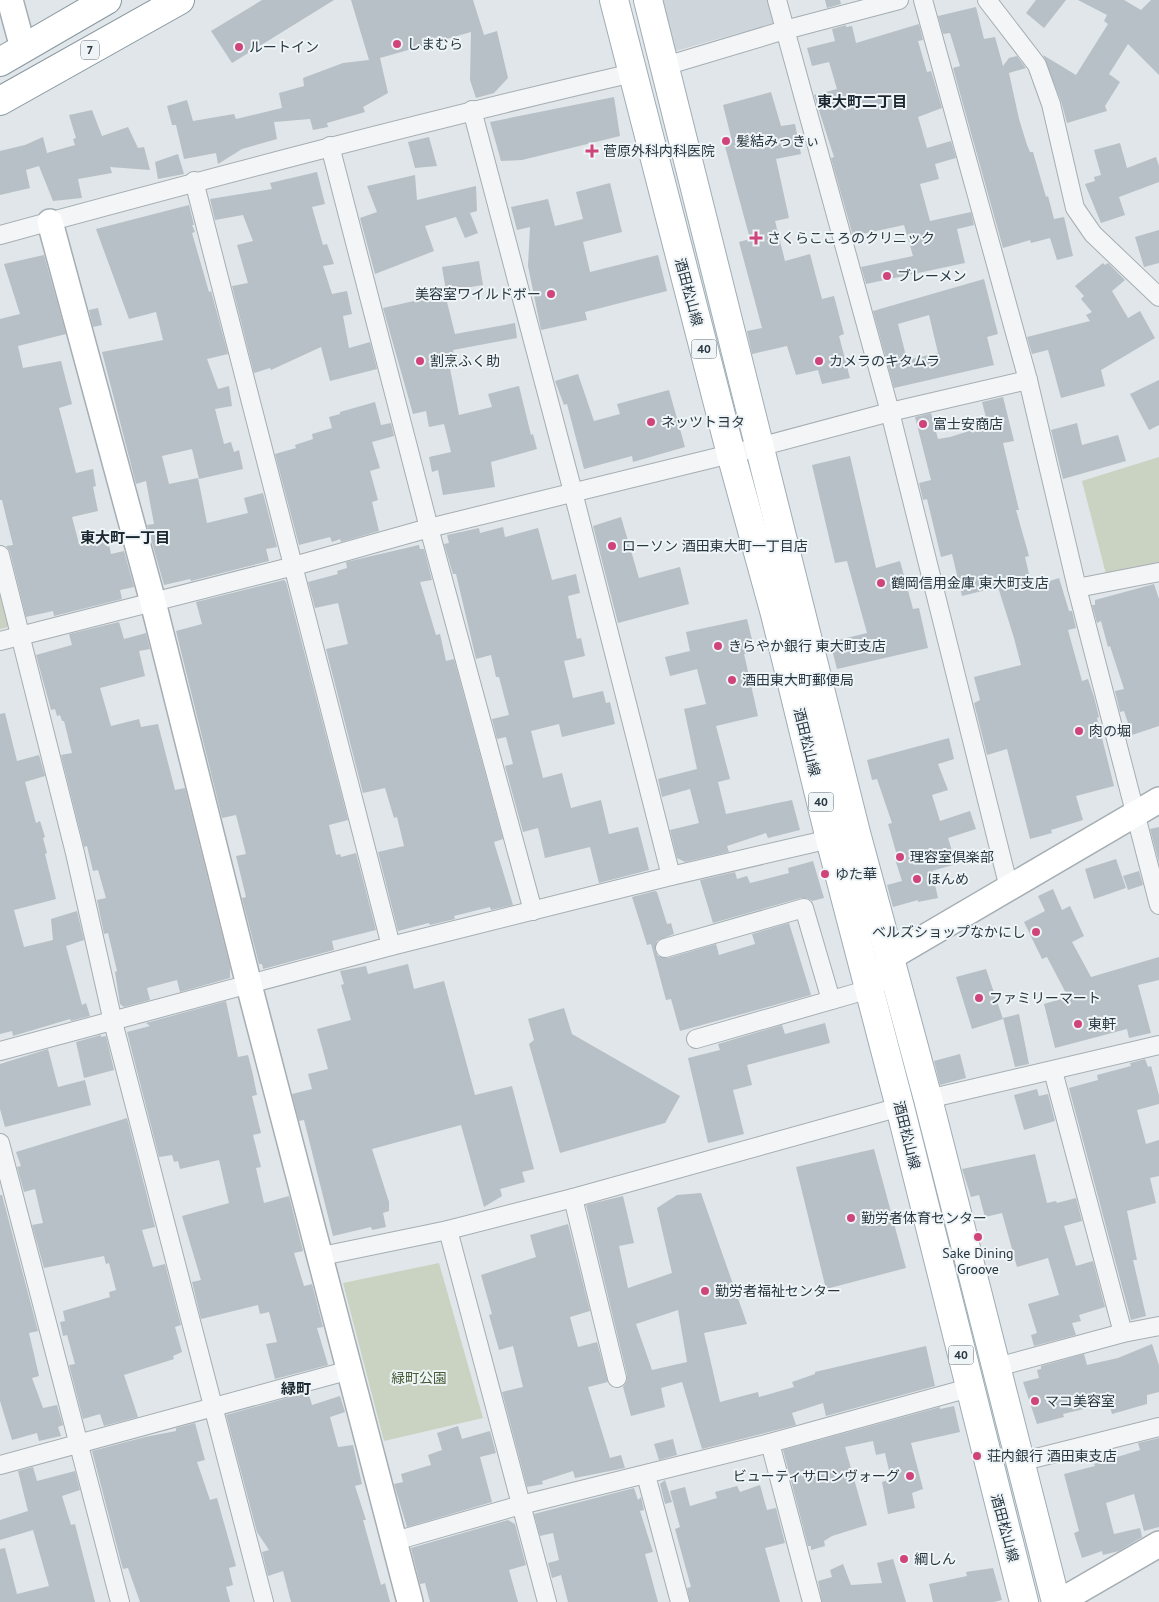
<svg xmlns="http://www.w3.org/2000/svg" width="1159" height="1602" font-family="'PT Sans','Noto Sans JP',sans-serif">
  <style>
    .built { fill: #ced5db }
    .green { fill: #cad3c1 }
    .building { fill: #b7c0c6; fill-rule: evenodd }
    .lines { fill: none; stroke-linecap: round; stroke-linejoin: round }
    .street-casing { stroke: #a5aeb3; stroke-width: 20 }
    .secondary-casing { stroke: #a5aeb3; stroke-width: 28 }
    .primary-casing { stroke: #9fadb5; stroke-width: 30 }
    .highway-casing { stroke: #8797a0; stroke-width: 30 }
    .street { stroke: #f3f5f7; stroke-width: 18 }
    .secondary { stroke: #fff; stroke-width: 25 }
    .primary { stroke: #fff; stroke-width: 28 }
    .highway { stroke: #fff; stroke-width: 28 }
    .poi-dot { fill: #cf447a; stroke: #eff4f7; stroke-width: 2 }
    .labels { text-anchor: middle; stroke-width: 4; stroke-linejoin: round; paint-order: stroke }
    .shield { fill: #eff4f7; stroke: #647078; stroke-width: 1 }
    .shield-label { font-size: 12px; font-weight: bold; fill: #283741 }
    .poi-label { font-size: 14px; fill: #283741; stroke: #eff4f7; text-anchor: start }
    .street-label { font-size: 14px; fill: #283741; stroke: #eff4f7 }
    .park-label { font-size: 14px; fill: #465c36; stroke: #eff4f7 }
    .neighbourhood-label { font-size: 15px; font-weight: bold; fill: #1b2831; stroke: #eff4f7 }
  </style>
  <rect width="100%" height="100%" fill="#e0e6e9"/>
  <path class="built" d="M658,0h110l6,23 -102,29z"/>
  <g class="green">
    <path d="M1159,457v108l-52,13 -25,-97z"/>
    <path d="M0,593l9,34 -9,2z"/>
    <path d="M439,1263l44,155 -99,23 -41,-158z"/>
  </g>
  <g class="building">
    <path d="M262,0h72l-102,63 -21,-32z"/>
    <path d="M351,0h122l11,35 13,-4 11,47 -14,15 -18,5 -6,-18 1,-48 -91,26 8,35 -25,14 2,5 -38,11 1,4 -15,3 -3,-11 -36,3 3,17 -35,10 -24,15 -2,-11 -32,6 -8,-34h-4l-5,-19 20,-6 6,21 41,-7 2,5 46,-11 -3,-15 25,-7 -1,-8 40,-15 26,-3z"/>
    <path d="M825,0h15l1,4 -14,4z"/>
    <path d="M1036,0h30l-22,28 -18,-15z"/>
    <path d="M1078,0h46l17,10 10,-10h8v75l-31,-31 -19,30 11,8 -15,24 2,5 -40,12 -6,-22 -18,-46 33,20 32,-51 -4,-3 3,-6z"/>
    <path d="M976,7l8,32 11,-2 8,29 6,-8 8,-2 9,12 -17,5 10,46 8,26 3,7h3l13,45 2,-1 6,23 10,-2 9,39 -16,4 -7,-22 -19,5 -1,-3 -27,8 -50,-180 7,-2 -10,-33 -7,1 -5,-18z"/>
    <path d="M919,24l4,16 -5,1 9,31 4,-1 1,3 10,34 -24,9 9,31 24,-7 5,17 -21,6 4,15 -19,5 10,37 41,-9 3,13 -17,4 8,34 -99,21 -5,-17 52,-11 -9,-31 -51,11 -22,-78 3,-1 -20,-62 23,-6 -8,-27 -17,4 -5,-18 28,-7 -3,-12 14,-4v2l6,-1 4,17z"/>
    <path d="M771,92l10,34 14,-2 6,30 -25,5 13,59 -14,3 10,40 25,-7 12,45 12,-3 10,38 -5,2 11,42 -28,6 -4,-14 -22,5 -9,-29 -35,8 -5,-23 15,-3 -23,-86 11,-3 -27,-100 8,-2 -8,-32z"/>
    <path d="M614,97l6,39 -98,24 -21,1 -11,-39z"/>
    <path d="M92,110l10,26 26,-9 10,21 6,-1 6,23 -40,-3 2,6 -34,6 4,19 -29,3 -14,-35 -13,4 4,18 -30,7v-44l25,-6 18,-8 4,16 28,-8 -2,-6 3,-1 -7,-23z"/>
    <path d="M429,137l8,29 -22,2 -7,-26z"/>
    <path d="M1120,143l7,25 29,-11 3,9v16l-40,15 6,18 -24,8 -16,-39 10,-3 -1,-4 7,-2 -7,-25z"/>
    <path d="M178,154l6,20 -26,5 -3,-17z"/>
    <path d="M317,172l8,32 -13,3 11,38 4,-1 7,20 -11,2 9,28 15,-3 5,23 -9,2 6,32 21,-6 7,27 -47,12 -9,-34 -50,23 -1,-2 -16,5 -22,-87 16,-3 -11,-38 16,-4 -10,-26 -28,5 -5,-21 62,-10 -2,-6z"/>
    <path d="M415,175l2,25 59,-14 1,25 -7,2 8,20 -13,5 -9,-21 -31,9 9,25 -59,23 -15,-56 17,-6 -10,-26z"/>
    <path d="M610,183l12,49 -39,10 7,30 68,-17 9,36 -82,21 2,8 -46,10 -13,-64 2,-39 -13,3 -6,-23 37,-8 7,27 28,-7 -7,-27z"/>
    <path d="M189,205l5,20h-2l3,7 -3,1 17,59 2,-1 17,63 -21,5 11,30 11,-3 3,20 -17,3 9,35 7,-2 3,10 5,-2 4,19 -44,10 -7,-30 -30,7 7,28 29,-6 9,45 41,-10 -4,-15 19,-5 14,54 -11,2 3,12 -78,20 -1,-2 -26,6 -17,-60 7,-1 -8,-43 -10,3 -34,-132 61,-12 -7,-28 -27,7 -33,-90z"/>
    <path d="M1159,230v33l-15,4 -9,-30z"/>
    <path d="M44,255l22,79 -48,12 5,22 38,-7 11,43 -13,4 17,65 17,-4 3,17 -3,1 5,24 -26,6 7,27 4,-1 1,2 24,-5 3,14 13,-3 10,36 -14,3 2,9 -68,17 -1,-5 -27,6 -16,-65 -4,-6 7,-1 -11,-45h-2v-181l20,-5 -16,-50z"/>
    <path d="M479,261l4,24 -37,6 -4,-24z"/>
    <path d="M1103,263l2,2 3,-2 17,17 -13,11 16,27 12,-7 15,27 -54,32 4,16 -44,12 -13,-48 -16,4 -5,-17 63,-16 -4,-6 6,-3 -11,-13 3,-3 -9,-10z"/>
    <path d="M984,279l14,55 -11,3 7,28 -100,23 -21,-77zM929,315l9,38 -31,7 -9,-36z"/>
    <path d="M445,294l10,40 60,-11 2,15 -64,12 1,6 -6,2 11,57 33,-8 -4,-13 31,-8 12,49 2,-1 4,15 -46,13 4,25 -52,8 -5,-25 -6,2 -3,-15 22,-5 -7,-28 -15,3 -3,-16 -13,3 -30,-106z"/>
    <path d="M98,308l4,17 -9,2 -4,-17z"/>
    <path d="M578,374l16,47 26,-7 -3,-10 52,-14 16,57 -52,15 -1,-6 -48,13 -17,-65 -3,1 -9,-24z"/>
    <path d="M1159,380v45l-10,5 -19,-36z"/>
    <path d="M1003,397l11,44 -11,2 16,67h-3l13,46 -4,1 7,30 27,-9 10,33h3l4,17 -8,2 14,51 6,-2 6,18 5,20 -2,1 17,68 -38,10 7,24 -32,10 1,3 -22,6 -23,-90 -20,6 -13,-52 6,-3 -6,-23 47,-12 -7,-27 -16,-51 -36,9 -10,-42 -11,3 -14,-58 -4,1 -4,-17 12,-3 -16,-63 16,-4 7,26 12,-2 38,-12 -6,-23z"/>
    <path d="M375,402l6,23 10,-2 3,13 -22,6 8,26 -10,3 8,29 -6,2 7,29 -38,11 -1,-3 -8,3 -2,-5 -31,8 -24,-91 21,-6 -1,-3 18,-6 -1,-5 20,-6 -3,-11 11,-3v-2z"/>
    <path d="M1077,423l5,22 36,-10 8,26 -63,18 -12,-49z"/>
    <path d="M850,456l26,112 24,-7 13,48 6,-1 9,40 -91,21 -7,-27 37,-9 -20,-72 -12,2 -23,-98z"/>
    <path d="M621,517l18,61 41,-11 9,37 -71,19 -25,-97z"/>
    <path d="M503,527l2,10 33,-9 14,52 24,-6 4,19 -12,3 9,43 4,-1 4,18 -21,5 9,37 30,-7 3,12 4,-1 5,22 -53,13 -3,-13 -28,7 12,47 19,-5 9,35 30,-8 8,34 29,-7 11,43 -50,13 -9,-36 -45,11 -7,-30 -15,4 -18,-66 8,-2 -7,-27 -9,2 -5,-20 17,-4 -10,-38h-3l-5,-22 -15,4 -20,-85h-3l-9,-30 5,-1 -2,-8 32,-7 1,5z"/>
    <path d="M419,545l1,4h4l8,31 -12,2 16,53 4,-1 6,27 8,-2 49,180 -9,3 19,63 -22,5 -1,-3 -36,9 1,3 -25,6 -1,-2 -31,8 -20,-79 26,-6 -7,-29 -3,1 -9,-30 -22,5 -37,-144 22,-5 -10,-41 -23,5 -7,-26 30,-8 -1,-3 10,-3 -1,-6z"/>
    <path d="M284,580l2,2 62,238 -19,5 7,30 4,-1 1,3 15,-4 20,77 -44,11 2,9 -71,19 -1,-5h-3l-17,-66 4,-1 -10,-41 10,-2 -10,-39 -14,3 -46,-187 26,-7 -6,-22z"/>
    <path d="M1154,584l5,15v127l-27,9 -8,-24 -4,1 -5,-21 9,-2 -14,-43 -2,1 -7,-26 -4,2 -5,-18h3v-5z"/>
    <path d="M747,619l8,33 -11,2 14,62 -42,10 14,53 -12,3 8,32 66,-14 8,30 -32,8 -2,-5 -39,13 2,6 -44,10 -8,-4 -7,-28 29,-7 -9,-34 -28,8 -4,-18 39,-10 -13,-60 22,-5 -9,-35 -27,7 -5,-19 25,-6 -4,-19z"/>
    <path d="M119,622l5,17 22,-6 4,16 -11,2 6,25 -45,12 11,38 28,-7 2,8 17,-3 17,66 10,-2 45,179v11l-50,14 -3,-12 -30,8 3,12 -26,7 -4,-3 -5,-32 2,-1 -9,-38 -4,1 -7,-34 9,-2 -8,-28 -5,1 -6,-25 -3,1 -23,-92 11,-2 -8,-32h-2l-2,-6 -3,1 -2,-7 -4,1 -15,-55 36,-10 -3,-11z"/>
    <path d="M5,713l12,48 22,-6 6,21 -20,6 11,41 4,-2 5,16 -2,1 4,15 -2,1 11,45 -42,11 10,37 29,-7 -2,-21 26,-8 7,29 -18,6 16,59 4,-2 4,13 -19,5 -1,-2 -57,17 -1,-5 -12,3v-320z"/>
    <path d="M949,738l5,21 -16,5 10,26 -16,5 8,26 30,-10 6,18 -28,9 8,26 -24,7 6,27 -20,4v-2l-25,7 -6,-22 15,-4 -7,-22h3l-10,-35 4,-1 -15,-44 -5,1 -5,-20z"/>
    <path d="M1159,827v36l-9,-34z"/>
    <path d="M1116,859l10,29 -32,11 -9,-30z"/>
    <path d="M813,861l11,37 -12,3 -5,-3h-6l-88,25 -13,-43 35,-8 2,7 10,-3 3,7 39,-10 -1,-5z"/>
    <path d="M1139,871l4,14 -15,5 -5,-14z"/>
    <path d="M1053,889l9,21 8,-4 14,30 -12,6 19,35 68,-20v23l-21,5 13,48 -22,5 -2,-9 -72,19 -11,-44 24,-7 -21,-40 -5,2 -18,-37 21,-11 -7,-15z"/>
    <path d="M655,891l2,1 10,32 4,-1 3,11 -17,7 -2,9 3,6 10,2 48,-14 3,11 36,-11 -3,-10 37,-11 22,72 -131,36 -9,-32 -5,1 -15,-56 -4,1 -15,-48z"/>
    <path d="M408,964l6,25 30,-8 31,114 37,-9 22,83 -12,3 3,10 -25,7 2,7 -18,11 -23,-82 -89,24 17,53v9l-6,2 3,14 -14,3 -1,-3 -38,9 -29,-116 -5,1 -7,-27 20,-5 -4,-15 20,-5 -11,-40 34,-9 -10,-35 3,-1 -4,-13 26,-5 2,8z"/>
    <path d="M986,969l17,50 -31,10 -16,-52z"/>
    <path d="M226,1001l12,56 10,-2 5,20 4,20 -5,1 9,37 -8,2 8,32 -5,1 8,35 25,-7 14,55 -9,2 10,33 8,-2 11,43 -6,1 11,37 -53,14 -9,-35 11,-2 -8,-30 -9,2 -2,-9 -57,14 -9,-37 9,-2 -19,-64 47,-13 -10,-43 -39,9 -2,-8 -4,1 -2,-7 -13,2 -32,-125 23,-6 -4,-3z"/>
    <path d="M564,1008l8,26 108,62 -15,27 -105,30 -31,-109 5,-4 -6,-21z"/>
    <path d="M1019,1014l10,50 -14,3 -12,-49z"/>
    <path d="M825,1023l5,20 -83,22 5,20 -19,5 11,44 -36,9 -20,-85 32,-8 -2,-6 64,-19 3,9z"/>
    <path d="M101,1035v2l5,-1 8,34 -30,8 -8,-36z"/>
    <path d="M48,1049l10,38 27,-7 6,25 -86,22 -5,-18v-45z"/>
    <path d="M960,1054l6,24 -26,7 -6,-24z"/>
    <path d="M1145,1059l3,8 3,-1 8,29v9l-22,6 9,34 13,-4v36l-9,2 6,25 -29,8 10,49h-4l13,56 -15,4 -62,-232 29,-8 -1,-5 34,-9 -1,-3z"/>
    <path d="M1037,1089l2,7 9,-2 7,27 -31,9 -10,-35z"/>
    <path d="M127,1118l28,109 -13,3 11,37 12,-3 16,61 -6,2 7,25 -9,4 1,3 -50,16 14,42 -34,9 -4,-12 -17,5 -14,-54 6,-1 -8,-29 -4,1 -3,-14 5,-1 -2,-10 47,-14 -1,-5 7,-2 -7,-27 -3,1 -2,-8 -60,12 -12,-43 11,-2 -8,-34 -11,3 -7,-25 4,-1 -5,-14z"/>
    <path d="M874,1149l32,119 -80,21 -30,-122z"/>
    <path d="M1035,1154l12,49 9,-2 1,2 19,-5 6,23 -18,5 12,40 17,-5 12,46 -26,8 2,6 -9,2 4,12 -42,11 -3,-11 6,-2 -9,-29 31,-9 -11,-37 -31,9 -15,-54 -17,4 -6,-22 -8,2 -9,-28z"/>
    <path d="M701,1193l46,131 -43,9 16,69 38,-10 1,5 35,-10 -2,-5 23,-8v-2l111,-26 9,40 -109,30 -3,-13 -31,10 4,12 -94,24 -20,-67 -21,6 4,19 -34,9 -8,-29 4,-6v-6l-41,-170 37,-9 11,47 -15,3 9,42 44,-15 -15,-65 20,-13zM678,1310l9,52 -35,8 -16,-46z"/>
    <path d="M0,1195h2l36,136 -9,2 10,43 -7,2 11,30 14,-3 6,20 -5,2 3,9 -22,5 -2,-8 -25,7 -12,-39z"/>
    <path d="M568,1224l22,87 -20,6 8,30 19,-5 11,40 -20,5 22,71 11,-3 4,13 -50,10 -2,-7 -31,10 1,3 -16,3 -25,-95 21,-5 -10,-41 -14,4 -10,-35 3,-1 -11,-39 55,-18 -6,-22z"/>
    <path d="M1152,1344l7,21v27l-12,3v9l-35,10 -3,-11 -46,11 1,3 -27,7 -14,-42 16,-4 -2,-8 4,-1v-3l43,-12 3,11 31,-7z"/>
    <path d="M308,1392l4,13 28,-9 5,16 -15,5 8,30 15,-2 9,39 -7,2 11,34h-3l18,65 4,-2 5,19h-99l-8,-31 -15,5 -6,-24 7,-2 -12,-18 -31,-117z"/>
    <path d="M954,1406l6,26 -49,11 12,46 -11,4 3,15 -27,6 -6,-32 9,-3 -6,-26 -9,2 -3,-14 -28,6 22,78 -35,11 -8,5 1,5 -14,4v-4h-3l-25,-96 157,-43v2z"/>
    <path d="M195,1423l10,37 -8,2 13,38 7,-2 19,68 -7,2 4,17 -7,2 4,15h-90l-12,-34 -5,1 -2,-7 -29,-111 53,-14 31,-6v-3z"/>
    <path d="M458,1426l4,13 28,-8 6,22 -16,4 12,45 -85,25 -13,-43 9,-2 -2,-8 30,-9 -3,-10 14,-5 -5,-17z"/>
    <path d="M1159,1438v89l-15,4 -10,-37 -28,9 8,31 26,-6 2,9 -23,14 -16,4 -1,-4 -20,7 -8,-25 5,-2 -15,-57 31,-8 -1,-2 46,-14 -2,-7z"/>
    <path d="M673,1439l4,16 -18,5 -5,-16z"/>
    <path d="M33,1467l4,14 38,-10 5,19 -18,6 9,29 4,-1 20,78h-95v-53l5,-1 12,46 32,-8 -16,-56 -33,10v-20l28,-9 -10,-40z"/>
    <path d="M665,1480l7,22 -7,2 -5,-20z"/>
    <path d="M760,1485l7,25 9,-2 9,35 -20,5 15,54h-90l-3,-14 4,-1 -16,-58 5,-2 -10,-36 15,-4 5,19 27,-8 -2,-6 22,-6 3,6z"/>
    <path d="M634,1488l4,12 3,-3 3,13 -4,1 13,41 -8,2 13,48h-90l-7,-27 -9,3 -4,-15 11,-3 -6,-27 -13,3 -6,-22z"/>
    <path d="M508,1520l7,4 11,41 -17,5 9,32h-88l-5,-19 -5,1 -9,-36z"/>
    <path d="M893,1559l13,43h-84l-4,-21 14,-4 -2,-7 13,-6 8,21 31,-2 -5,-20z"/>
    <path d="M993,1568l9,32 -8,2h-61l-4,-18 38,-8 -1,-4z"/>
  </g>
  <g class="lines">
    <defs>
      <g id="street">
        <path d="M777,0l113,412 119,476"/>
        <path d="M923,0l105,380 49,208 82,317"/>
        <path d="M987,0l50,65 14,39 24,104 18,26 66,63"/>
        <path d="M665,66l120,-36 114,-30"/>
        <path d="M472,110l101,382 98,384"/>
        <path d="M330,146l99,382 104,383"/>
        <path d="M194,181l197,765"/>
        <path d="M0,235c210,-57 420,-113 633,-162"/>
        <path d="M0,555l75,298 38,169 151,580"/>
        <path d="M1077,588l82,-16"/>
        <path d="M0,641l294,-75 135,-38 330,-81 131,-35 138,-32"/>
        <path d="M665,948l139,-40 27,92"/>
        <path d="M696,1039l174,-50"/>
        <path d="M0,1051l391,-105 280,-70 159,-37"/>
        <path d="M1053,1071l70,262"/>
        <path d="M928,1099l231,-54"/>
        <path d="M0,1143l120,459"/>
        <path d="M573,1198l44,180"/>
        <path d="M448,1230l99,372"/>
        <path d="M322,1256l126,-26 125,-32 327,-91"/>
        <path d="M997,1367l126,-34 36,-7"/>
        <path d="M770,1443l42,159"/>
        <path d="M1020,1462l139,-35"/>
        <path d="M0,1465l350,-95"/>
        <path d="M646,1475l34,127"/>
        <path d="M395,1541l126,-36 249,-62 199,-55"/>
      </g>
      <g id="secondary">
        <path d="M10,0l13,48"/>
        <path d="M50,222l103,380 96,383 161,617"/>
        <path d="M870,989l21,-32 268,-157"/>
        <path d="M1059,1602l100,-58"/>
      </g>
      <g id="primary">
        <path d="M614,0l117,454 44,160 55,225 70,268 124,495"/>
        <path d="M648,0l208,833 72,266 128,503"/>
      </g>
      <g id="highway">
        <path d="M0,62l107,-62"/>
        <path d="M0,101l180,-101"/>
      </g>
    </defs>
    <use href="#street" class="street-casing"/>
    <use href="#secondary" class="secondary-casing"/>
    <use href="#primary" class="primary-casing"/>
    <use href="#highway" class="highway-casing"/>
    <use href="#street" class="street"/>
    <use href="#secondary" class="secondary"/>
    <use href="#primary" class="primary"/>
    <use href="#highway" class="highway"/>
  </g>
  <g class="poi-dot">
    <circle cx="397" cy="44" r="5"/>
    <circle cx="239" cy="47" r="5"/>
    <circle cx="726" cy="141" r="5"/>
    <path d="M589.5 143.5h5v5h5v5h-5v5h-5v-5h-5v-5h5z"/>
    <path d="M753.5 230.5h5v5h5v5h-5v5h-5v-5h-5v-5h5z"/>
    <circle cx="887" cy="276" r="5"/>
    <circle cx="551" cy="294" r="5"/>
    <circle cx="420" cy="361" r="5"/>
    <circle cx="819" cy="361" r="5"/>
    <circle cx="651" cy="422" r="5"/>
    <circle cx="923" cy="424" r="5"/>
    <circle cx="612" cy="546" r="5"/>
    <circle cx="881" cy="583" r="5"/>
    <circle cx="718" cy="646" r="5"/>
    <circle cx="732" cy="680" r="5"/>
    <circle cx="1079" cy="731" r="5"/>
    <circle cx="900" cy="857" r="5"/>
    <circle cx="825" cy="874" r="5"/>
    <circle cx="917" cy="879" r="5"/>
    <circle cx="1036" cy="932" r="5"/>
    <circle cx="979" cy="998" r="5"/>
    <circle cx="1078" cy="1024" r="5"/>
    <circle cx="851" cy="1218" r="5"/>
    <circle cx="978" cy="1237" r="5"/>
    <circle cx="705" cy="1291" r="5"/>
    <circle cx="1035" cy="1401" r="5"/>
    <circle cx="977" cy="1456" r="5"/>
    <circle cx="910" cy="1476" r="5"/>
    <circle cx="904" cy="1559" r="5"/>
  </g>
  <g class="labels">
    <g class="shield">
      <rect x="81" y="40.5" width="18" height="19" rx="4"/>
      <rect x="691.5" y="339.5" width="25" height="19" rx="4"/>
      <rect x="808.5" y="792.5" width="25" height="19" rx="4"/>
      <rect x="948.5" y="1345.5" width="25" height="19" rx="4"/>
    </g>
    <g class="shield-label">
      <text x="90" y="54">7</text>
      <text x="704" y="353">40</text>
      <text x="821" y="806">40</text>
      <text x="961" y="1359">40</text>
    </g>
    <g class="poi-label">
      <text x="407" y="49">しまむら</text>
      <text x="249" y="52">ルートイン</text>
      <text x="736" y="146">髪結みっきぃ</text>
      <text x="603" y="156">菅原外科内科医院</text>
      <text x="767" y="243">さくらこころのクリニック</text>
      <text x="897" y="281">ブレーメン</text>
      <text x="541" y="299" text-anchor="end">美容室ワイルドボー</text>
      <text x="430" y="366">割烹ふく助</text>
      <text x="829" y="366">カメラのキタムラ</text>
      <text x="661" y="427">ネッツトヨタ</text>
      <text x="933" y="429">富士安商店</text>
      <text x="622" y="551">ローソン 酒田東大町一丁目店</text>
      <text x="891" y="588">鶴岡信用金庫 東大町支店</text>
      <text x="728" y="651">きらやか銀行 東大町支店</text>
      <text x="742" y="685">酒田東大町郵便局</text>
      <text x="1089" y="736">肉の堀</text>
      <text x="910" y="862">理容室倶楽部</text>
      <text x="835" y="879">ゆた華</text>
      <text x="927" y="884">ほんめ</text>
      <text x="1026" y="937" text-anchor="end">ベルズショップなかにし</text>
      <text x="989" y="1003">ファミリーマート</text>
      <text x="1088" y="1029">東軒</text>
      <text x="861" y="1223">勤労者体育センター</text>
      <text x="978" y="1258" text-anchor="middle">Sake Dining<tspan x="978" dy="16">Groove</tspan></text>
      <text x="715" y="1296">勤労者福祉センター</text>
      <text x="1045" y="1406">マコ美容室</text>
      <text x="987" y="1461">荘内銀行 酒田東支店</text>
      <text x="900" y="1481" text-anchor="end">ビューティサロンヴォーグ</text>
      <text x="914" y="1564">綱しん</text>
    </g>
    <g class="street-label">
      <text transform="translate(689 292) rotate(75)" y="5">酒田松山線</text>
      <text transform="translate(807 742) rotate(76)" y="5">酒田松山線</text>
      <text transform="translate(907 1135) rotate(76)" y="5">酒田松山線</text>
      <text transform="translate(1005 1528) rotate(75)" y="5">酒田松山線</text>
    </g>
    <g class="park-label">
      <text x="419" y="1383">緑町公園</text>
    </g>
    <g class="neighbourhood-label">
      <text x="862" y="107">東大町二丁目</text>
      <text x="125" y="543">東大町一丁目</text>
      <text x="296" y="1394">緑町</text>
    </g>
  </g>
</svg>
